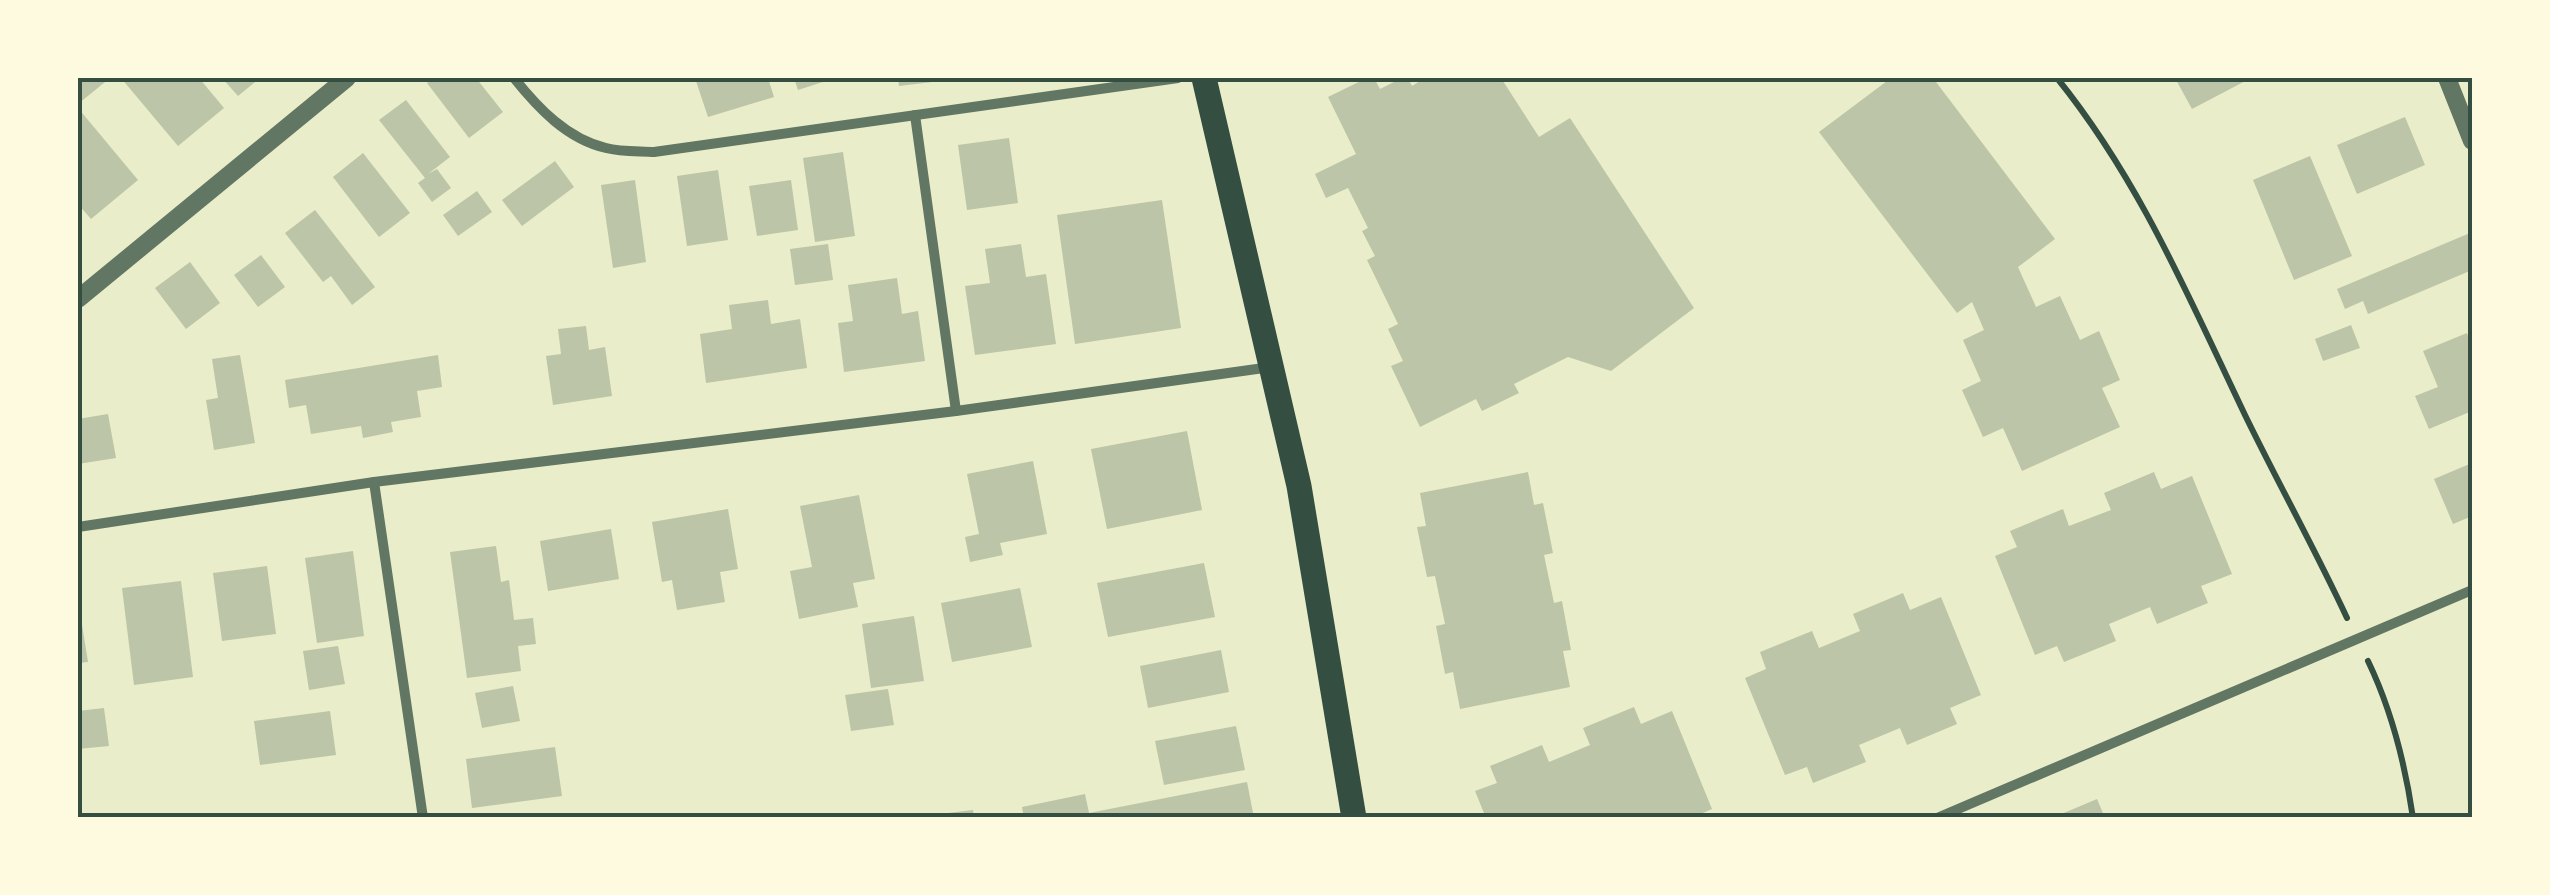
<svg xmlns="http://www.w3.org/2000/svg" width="2550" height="895" font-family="'DM Sans',sans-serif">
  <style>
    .building { fill: #bcc5a7 }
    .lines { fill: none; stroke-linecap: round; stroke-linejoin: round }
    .path { stroke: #344e41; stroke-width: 6 }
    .minor { stroke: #617663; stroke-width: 10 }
    .tertiary { stroke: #617663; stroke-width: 18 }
    .primary { stroke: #344e41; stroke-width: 25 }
    .neatline { fill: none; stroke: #344e41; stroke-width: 4 }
  </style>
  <rect width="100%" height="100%" fill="#e9edc9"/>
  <g class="building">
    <path d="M78,78h32l-32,26z"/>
    <path d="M121,78h78l25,30 -46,38z"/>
    <path d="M222,78h38l-22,18z"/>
    <path d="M434,78h42l27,34 -34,26 -42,-55z"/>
    <path d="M695,78h73l6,19 -66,20z"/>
    <path d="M794,78h41l-37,12z"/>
    <path d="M898,78h50l1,2 -50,6z"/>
    <path d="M1367,78h7l6,11 22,-11h6l4,8 13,-8h76l38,59 31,-19 124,190 -83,63 -43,-14 -54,27 5,9 -37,18 -6,-12 -56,28 -29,-61 12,-5 -15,-32 10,-5 -31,-64 8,-4 -13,-25 6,-3 -20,-40 -22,10 -11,-24 41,-20 -28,-57z"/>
    <path d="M1891,78h42l122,161 -37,28 18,40 24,-11 20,44 19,-9 21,49 -18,8 18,39 -98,44 -19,-43 -20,9 -21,-47 19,-9 -18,-41 21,-10 -12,-28 -15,11 -138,-181z"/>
    <path d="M2175,78h76l-59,31z"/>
    <path d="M406,100l44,57 -22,17 9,-5 14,19 -19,14 -14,-19 7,-5 -46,-58z"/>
    <path d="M78,108l60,72 -47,39 -13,-15z"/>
    <path d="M2405,117l20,48 -68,29 -20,-49z"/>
    <path d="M1009,138l9,65 -51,7 -9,-65z"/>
    <path d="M843,152l12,84 -40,6 -12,-84z"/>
    <path d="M363,153l47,60 -31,24 -46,-60z"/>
    <path d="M2310,156l42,100 -58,24 -41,-100z"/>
    <path d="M555,161l19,26 -52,39 -20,-26z"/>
    <path d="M718,170l10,70 -41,6 -10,-70z"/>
    <path d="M635,180l11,82 -33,6 -12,-83z"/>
    <path d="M791,180l7,50 -41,6 -8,-50z"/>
    <path d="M477,191l15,21 -34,24 -15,-21z"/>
    <path d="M1162,200l19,128 -106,16 -18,-129z"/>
    <path d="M315,210l60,77 -23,18 -21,-29 -8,6 -38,-49z"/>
    <path d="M2470,233l2,37 -104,44 -5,-13 -18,8 -8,-20z"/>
    <path d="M828,244l5,36 -38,5 -5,-36z"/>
    <path d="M1021,244l5,33 20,-3 10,70 -81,11 -10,-69 25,-3 -5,-34z"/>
    <path d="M261,255l24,32 -27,20 -24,-32z"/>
    <path d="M190,262l30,41 -34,26 -31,-41z"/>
    <path d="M897,278l5,36 16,-3 7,50 -81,11 -6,-49 15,-2 -5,-36z"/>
    <path d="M768,300l3,24 29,-5 7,49 -101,15 -6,-49 32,-5 -3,-24z"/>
    <path d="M2351,325l9,23 -37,13 -8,-22z"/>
    <path d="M586,326l3,24 16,-3 7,49 -59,9 -7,-49 15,-2 -3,-25z"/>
    <path d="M2467,333l5,14v64l-43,18 -14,-33 23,-9 -15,-36z"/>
    <path d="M240,355l15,88 -41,7 -8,-50 12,-2 -6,-39z"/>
    <path d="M438,355l4,32 -25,4 4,26 -30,5 2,10 -30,6 -2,-12 -50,8 -5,-29 -17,3 -4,-28z"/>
    <path d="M108,414l8,44 -38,6v-45z"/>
    <path d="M1187,431l15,79 -95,19 -16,-80z"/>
    <path d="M1033,461l14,73 -47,9 3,12 -33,7 -5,-25 14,-3 -12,-60z"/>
    <path d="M2472,463v53l-19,8 -19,-45z"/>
    <path d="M1528,472l6,33 9,-2 10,50 -9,2 10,48 8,-2 9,49 -8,1 7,36 -110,22 -7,-37 -8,2 -9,-48 9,-2 -10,-48 -8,1 -10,-50 9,-1 -6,-33z"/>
    <path d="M2154,472l7,17 31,-13 40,98 -31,12 7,17 -51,21 -7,-17 -41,17 7,17 -52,21 -7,-16 -22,9 -40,-99 22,-9 -7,-16 53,-22 6,17 42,-16 -7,-17z"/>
    <path d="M859,495l16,84 -22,4 5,24 -59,12 -9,-48 22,-4 -12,-61z"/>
    <path d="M728,509l10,60 -18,3 5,30 -48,8 -5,-30 -10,2 -10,-60z"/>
    <path d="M611,529l8,50 -71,12 -8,-50z"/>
    <path d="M496,546l5,36 8,-2 5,40 19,-2 3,26 -18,2 3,25 -54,7 -17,-126z"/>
    <path d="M353,551l11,85 -47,7 -12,-85z"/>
    <path d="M1204,563l11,54 -107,20 -11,-54z"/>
    <path d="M267,566l9,68 -54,7 -9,-68z"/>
    <path d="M181,581l12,96 -59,8 -12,-97z"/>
    <path d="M1020,588l12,59 -80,15 -11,-59z"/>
    <path d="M1903,593l7,17 31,-13 40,98 -31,13 7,16 -50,21 -7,-17 -41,17 7,17 -53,21 -6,-16 -22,8 -40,-97 21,-9 -6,-17 52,-21 7,17 41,-17 -7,-17z"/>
    <path d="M78,600l10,62 -10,1z"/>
    <path d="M914,616l10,65 -53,7 -9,-64z"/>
    <path d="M338,646l7,38 -36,6 -6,-39z"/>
    <path d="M1221,650l8,42 -81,16 -8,-42z"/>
    <path d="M513,686l7,35 -38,7 -7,-35z"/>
    <path d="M888,689l6,36 -43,6 -6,-36z"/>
    <path d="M1634,707l7,17 31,-13 40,98 -21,9h-205l-11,-27 22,-8 -7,-17 52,-21 7,17 41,-17 -7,-17z"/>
    <path d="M104,708l5,38 -31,3v-38z"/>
    <path d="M330,711l6,44 -76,10 -6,-44z"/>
    <path d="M1236,726l9,44 -81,15 -9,-44z"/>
    <path d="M555,747l7,49 -90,12 -6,-49z"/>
    <path d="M1247,782l7,36h-230l-2,-11 63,-13 4,19z"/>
    <path d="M2097,799l8,19h-53z"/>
    <path d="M973,810l1,8h-42v-3z"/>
  </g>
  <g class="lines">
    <g class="path">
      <path d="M2057,78c83,103 131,218 188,337 33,68 70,134 102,203"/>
      <path d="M2368,661c24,50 37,102 45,157"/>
    </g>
    <g class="minor">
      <path d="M514,78c24,30 53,61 92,70 15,4 33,3 48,4l524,-74"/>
      <path d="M915,115l41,296"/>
      <path d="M374,482l49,336"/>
      <path d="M78,527l296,-45 582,-71 315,-44"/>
      <path d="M1937,818l535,-228"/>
    </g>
    <g class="tertiary">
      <path d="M2447,78l25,63"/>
      <path d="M78,299l269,-221"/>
    </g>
    <path class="primary" d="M1204,78l95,408 55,332"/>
  </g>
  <rect width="2550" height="895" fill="none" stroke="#fefae0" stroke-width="160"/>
  <rect x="80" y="80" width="2390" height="735" class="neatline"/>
</svg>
